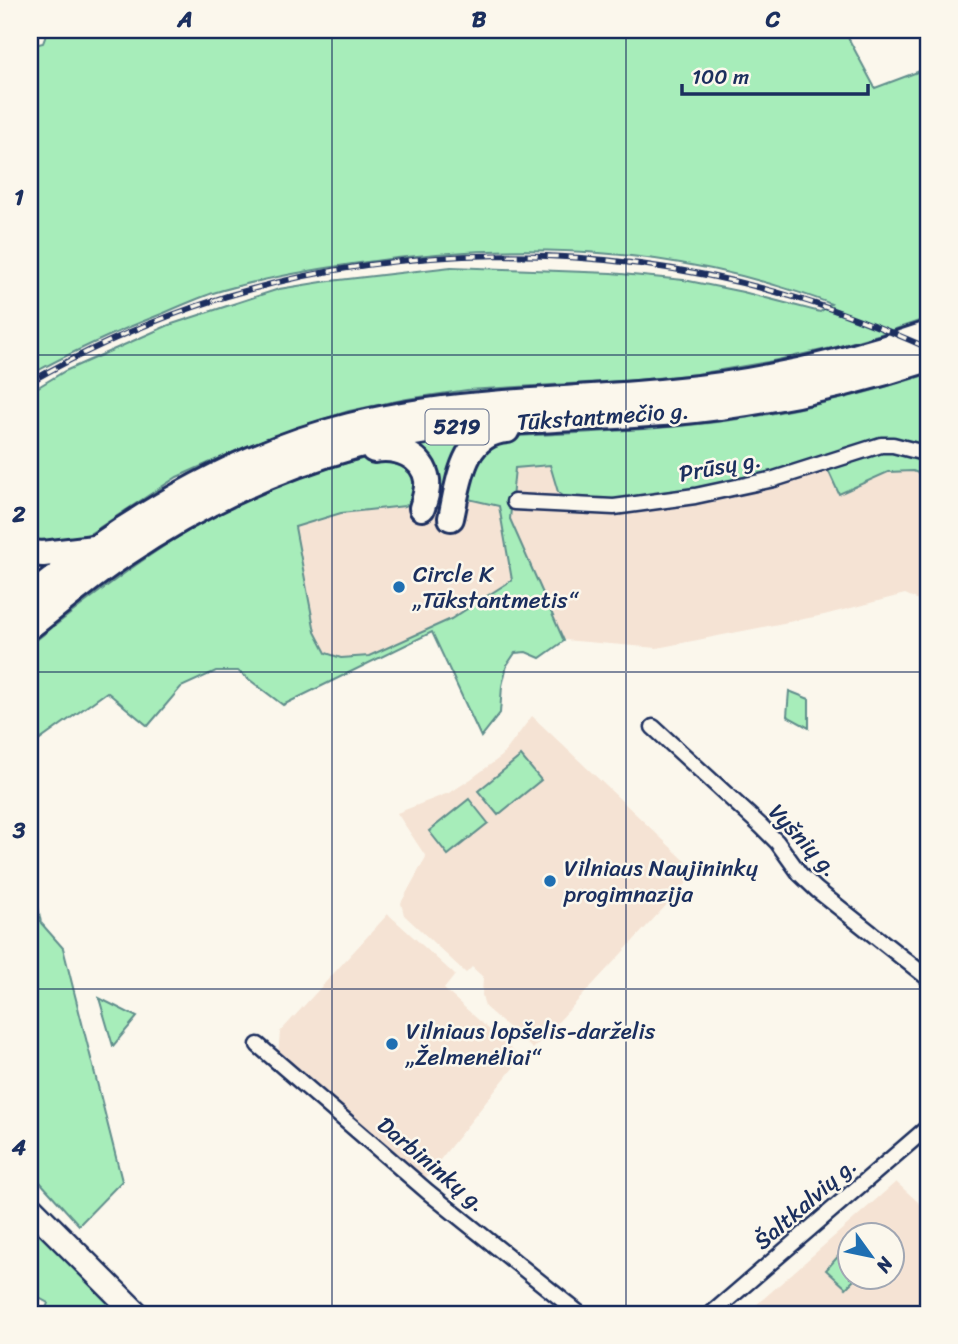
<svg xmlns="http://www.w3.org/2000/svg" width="958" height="1344" font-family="Sriracha,sans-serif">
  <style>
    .built { fill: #f5e3d4; fill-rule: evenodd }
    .green { fill: #a7edba; stroke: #618e8c; stroke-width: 2 }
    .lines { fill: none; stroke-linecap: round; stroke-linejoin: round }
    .minor-casing { stroke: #1b2f5e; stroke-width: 19 }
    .primary-casing { stroke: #1b2f5e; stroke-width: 28 }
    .trunk-casing { stroke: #1b2f5e; stroke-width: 30 }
    .minor { stroke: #fbf7ec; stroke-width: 14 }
    .primary { stroke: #fbf7ec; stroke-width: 23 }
    .trunk { stroke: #fbf7ec; stroke-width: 24 }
    .rail-casing { stroke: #1b2f5e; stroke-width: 6 }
    .rail { stroke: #fbf7ec; stroke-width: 3.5; stroke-dasharray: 10; stroke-linecap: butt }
    .grid { fill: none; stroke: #1b2f5e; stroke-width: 2; stroke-opacity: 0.55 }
    .poi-dot { fill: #1f6fb2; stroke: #fbf7ec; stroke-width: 2.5 }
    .labels { text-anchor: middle; stroke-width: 5; stroke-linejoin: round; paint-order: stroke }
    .shield { fill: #fbf7ec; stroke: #5e6b89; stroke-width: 2 }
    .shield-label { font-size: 21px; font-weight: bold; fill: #1b2f5e }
    .street-label { font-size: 23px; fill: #1b2f5e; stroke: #fbf7ec }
    .poi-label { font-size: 23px; fill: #1b2f5e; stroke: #fbf7ec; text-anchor: start }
    .neatline { fill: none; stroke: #1b2f5e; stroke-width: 2.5 }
    .grid-label { font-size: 23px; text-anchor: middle; font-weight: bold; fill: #1b2f5e }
  </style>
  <rect width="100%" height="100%" fill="#fbf7ec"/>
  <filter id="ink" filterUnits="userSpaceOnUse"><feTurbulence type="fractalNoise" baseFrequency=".0143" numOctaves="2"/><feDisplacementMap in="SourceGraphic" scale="14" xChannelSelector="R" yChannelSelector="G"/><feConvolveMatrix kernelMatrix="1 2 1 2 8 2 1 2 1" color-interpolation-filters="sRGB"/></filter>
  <g filter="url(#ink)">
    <g class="built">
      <path d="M823,459l16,35 49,-22 25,-1 15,6v127l-23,-10 -81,21 -167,33 -93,-8 -54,-121 4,-51 37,-3 7,27 124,-1 98,-19z"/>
      <path d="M419,493l45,5 35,8 13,74 -61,39 -82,37 -29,2 -14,-5 -11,-21 -20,-105 46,-14 64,-7z"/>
      <path d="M532,716l165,156 -164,177 -48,-42 -3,-12 1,-18 -11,-10 -6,6 -62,-58 -3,-12 25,-46 -29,-44 54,-21 20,-13 31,-23z"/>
      <path d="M388,914l67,61 -11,14 77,69 -97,122 -146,-125 2,-23z"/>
      <path d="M896,1182l32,29v103h-182zM850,1236h42v42h-42z"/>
    </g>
    <g class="green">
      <path d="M48,30h796l31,58 53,-20v250l-47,16 -45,13 -68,15 -71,12 -60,6 -170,10 -60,9 -58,12 -50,16 -52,19 -70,31 -86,56 -19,9 -42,2v-152l35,-21 104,-46 110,-36 43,-7 129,-15 160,6 73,7 59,12 77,20 11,-8c-19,-8 -40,-14 -60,-20 -135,-40 -281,-41 -419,-20 -47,7 -93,15 -139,29 -17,6 -33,13 -49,20 -46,18 -91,38 -134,62v-329l13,-3z"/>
      <path d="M928,374v103l-15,-6 -25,1 -49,22 -16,-35 -43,13 -98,19 -75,9 -43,-3 -6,-5 -8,-27 -35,3 -5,51 54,122 -24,17 -14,-6 -11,1 -8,12 -5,21 -2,27 -19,24 -49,-105 -149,73 -45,-34h-22l-35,16 -33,39 -41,-34 -77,55v-102c70,-55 140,-110 221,-148 44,-20 90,-33 137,-45l32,24 -8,27 -7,3 -64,7 -46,14 20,105 11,21 15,5 28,-2 82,-37 61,-39 -13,-74 -35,-8 7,-30 27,-31c63,-4 128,-5 191,-12 82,-8 161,-26 239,-51z"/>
      <path d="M467,439l-17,50 -14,-1 -24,-42 35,-6z"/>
      <path d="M789,691l20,8v29l-22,-12z"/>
      <path d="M521,756l20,24 -43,35 -20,-24z"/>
      <path d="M469,799l19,24 -40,32 -19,-24z"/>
      <path d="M30,882l4,3 7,38 22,25 59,233 -43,44 -49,-54z"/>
      <path d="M99,998l38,19 -24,29z"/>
      <path d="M30,1224l90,90h-76l4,-11 -18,-10z"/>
      <path d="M849,1244l1,34h6l-10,10 -20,-18z"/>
    </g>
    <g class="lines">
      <defs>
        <g id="minor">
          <path d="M514,502l100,5 81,-11 79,-17 107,-34h12l35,9"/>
          <path d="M653,727l108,99 16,16 23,32 17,16 111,88"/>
          <path d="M258,1045l170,147 152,122"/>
          <path d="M711,1314l217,-187"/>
        </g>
        <path id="primary" d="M30,1207l107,107"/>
        <g id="trunk">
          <path d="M374,450c22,-4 49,5 53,30 1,10 -2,19 -5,28"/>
          <path d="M451,518c8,-35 11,-85 56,-88"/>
          <path d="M30,553l13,1 51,-6"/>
          <path d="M30,597c94,-75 202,-142 320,-171 105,-27 213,-24 320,-35 88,-8 175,-28 258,-57"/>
          <path d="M30,626c30,-23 60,-49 92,-70 72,-49 150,-87 233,-110 104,-29 215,-25 320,-34 87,-8 171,-26 253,-53"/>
        </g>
      </defs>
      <use href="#minor" class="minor-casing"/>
      <use href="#primary" class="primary-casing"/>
      <use href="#trunk" class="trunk-casing"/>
      <use href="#minor" class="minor"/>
      <use href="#primary" class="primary"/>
      <use href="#trunk" class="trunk"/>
      <defs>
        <path id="rail" d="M30,382c52,-30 107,-55 164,-75 192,-67 411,-68 606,-8 43,13 87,31 128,49"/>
      </defs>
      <use href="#rail" class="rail-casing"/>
      <use href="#rail" class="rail"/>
    </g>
  </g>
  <path class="grid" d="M332,30v1284M626,30v1284M30,355h898M30,672h898M30,989h898"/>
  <g class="poi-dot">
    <circle cx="399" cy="587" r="7"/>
    <circle cx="550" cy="881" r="7"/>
    <circle cx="392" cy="1044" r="7"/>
  </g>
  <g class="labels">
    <rect class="shield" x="425.5" y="409.5" width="63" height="35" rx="5"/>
    <g class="shield-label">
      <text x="457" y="434">5219</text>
    </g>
    <g class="street-label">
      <text transform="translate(603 416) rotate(-4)" y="8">Tūkstantmečio g.</text>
      <text transform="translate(720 466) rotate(-11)" y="8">Prūsų g.</text>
      <text transform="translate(804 840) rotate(47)" y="8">Vyšnių g.</text>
      <text transform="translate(432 1164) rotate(40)" y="8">Darbininkų g.</text>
      <text transform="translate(805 1203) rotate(-41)" y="8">Šaltkalvių g.</text>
    </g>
    <g class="poi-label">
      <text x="413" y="582">Circle K<tspan x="413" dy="26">„Tūkstantmetis“</tspan></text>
      <text x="564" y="876">Vilniaus Naujininkų<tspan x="564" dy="26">progimnazija</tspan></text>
      <text x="406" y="1039">Vilniaus lopšelis-darželis<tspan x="406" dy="26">„Želmenėliai“</tspan></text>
    </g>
  </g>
  <rect width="958" height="1344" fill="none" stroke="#fbf7ec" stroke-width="77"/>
  <g transform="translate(871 1256) rotate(123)"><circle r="33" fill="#fbf7ec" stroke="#a1a7b3" stroke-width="2"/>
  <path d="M0-5L12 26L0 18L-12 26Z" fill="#1f6fb2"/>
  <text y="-10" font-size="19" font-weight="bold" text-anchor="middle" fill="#1b2f5e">N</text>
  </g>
  <path d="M682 84v10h186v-10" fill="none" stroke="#1b2f5e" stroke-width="3.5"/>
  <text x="692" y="84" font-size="21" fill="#1b2f5e" stroke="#fbf7ec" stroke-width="5" paint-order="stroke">100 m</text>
  <rect x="38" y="38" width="882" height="1268" class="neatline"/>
  <g class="grid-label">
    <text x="185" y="27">A</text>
    <text x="479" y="27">B</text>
    <text x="773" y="27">C</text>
    <text x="19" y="205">1</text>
    <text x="19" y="522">2</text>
    <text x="19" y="838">3</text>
    <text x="19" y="1155">4</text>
  </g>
</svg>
